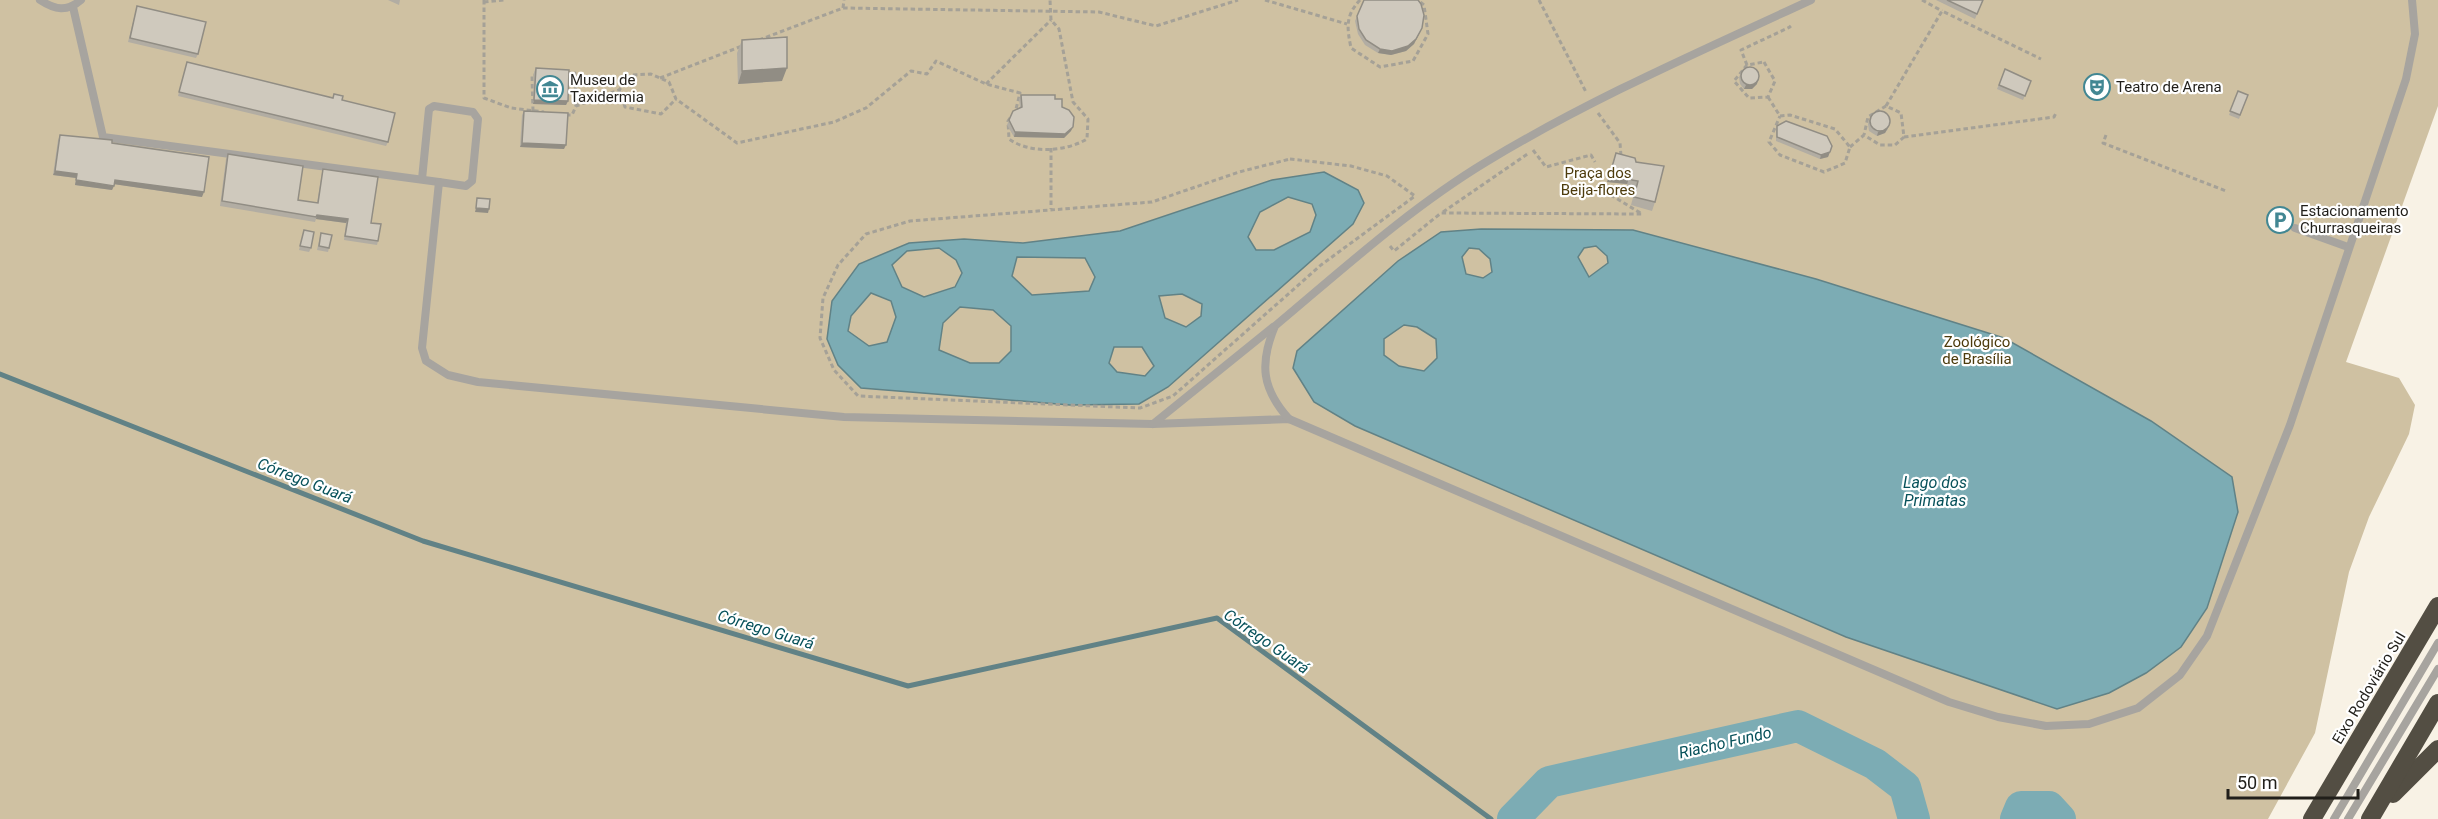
<svg xmlns="http://www.w3.org/2000/svg" width="2438" height="819" font-family="Roboto,sans-serif">
  <style>
    .green { fill: #cfc1a2 }
    .water { fill: #7cacb4; stroke: #618286; stroke-width: 1.5; fill-rule: evenodd }
    .lines { fill: none; stroke-linecap: round; stroke-linejoin: round }
    .stream { stroke: #618286; stroke-width: 5 }
    .river { stroke: #7cacb4; stroke-width: 32 }
    .path { stroke: #a5a197; stroke-width: 3; stroke-dasharray: 4.5 3; stroke-linecap: butt }
    .lane { stroke: #a7a49f; stroke-width: 8 }
    .highway { stroke: #534e43; stroke-width: 18 }
    .wall { fill: #b2ada3 }
    .shaded-wall { fill: #918d84 }
    .building { fill: #cfc9bd; stroke: #918d84; stroke-width: 1.5 }
    .labels { text-anchor: middle; stroke-width: 4.5; stroke-linejoin: round; paint-order: stroke }
    .poi-label { font-size: 15px; fill: #211f1a; stroke: #fff; text-anchor: start }
    .park-label { font-size: 15px; fill: #4d3b0c; stroke: #fff }
    .street-label { font-size: 15px; fill: #211f1a; stroke: #fff }
    .water-label { font-size: 16px; font-style: italic; fill: #07515a; stroke: #fff }
  </style>
  <rect width="100%" height="100%" fill="#f8f2e5"/>
  <path class="green" d="M0,0h2438v106l-92,256 53,16 16,27 -6,29 -40,83 -20,55 -34,161 -47,86h-2268z"/>
  <g class="water">
    <path d="M1324,172l34,18 6,13 -11,21 -185,163 -29,17 -69,1 -209,-17 -23,-23 -11,-26 5,-38 27,-37 50,-21 55,-4 59,4 97,-12 152,-51zM1288,197l24,7 4,11 -6,17 -36,18h-18l-8,-13 12,-25zM939,248l17,12 6,13 -7,14 -31,10 -22,-10 -10,-22 15,-14zM1017,257l68,1 10,19 -6,14 -57,4 -20,-19zM871,293l20,8 5,16 -9,25 -18,4 -21,-15 3,-15zM1182,294l20,10 -1,12 -15,11 -21,-9 -6,-22zM960,307l33,3 18,16v25l-12,12h-29l-31,-13 4,-27zM1114,347h28l12,19 -9,10 -28,-4 -8,-9z"/>
    <path d="M1481,229l152,1 183,49 188,59 147,83 81,56 6,35 -31,96 -26,39 -35,26 -37,20 -52,16 -211,-72 -491,-211 -41,-24 -21,-34 4,-17 101,-90 43,-29zM1596,246l11,10 1,7 -19,14 -11,-20 6,-9zM1469,248l10,1 11,10 2,13 -9,6 -17,-4 -4,-17zM1404,325l13,2 19,12 1,19 -13,13 -25,-5 -15,-11v-16z"/>
  </g>
  <g class="lines">
    <path class="stream" d="M0,374l423,167 485,145 309,-68 274,201"/>
    <g class="river">
      <path d="M1513,819l36,-37 249,-56 77,38 30,23 9,32"/>
      <path d="M2016,819l5,-12h28l11,12"/>
    </g>
    <g class="path">
      <path d="M484,0v98l27,10 33,4"/>
      <path d="M1265,0l82,24"/>
      <path d="M1360,0c-15,16 -13,28 -9,48l29,19 33,-6 15,-27 -4,-29 -6,-5"/>
      <path d="M1539,0l47,92"/>
      <path d="M1922,0l20,11"/>
      <path d="M484,2l20,-2"/>
      <path d="M843,8l1,-8"/>
      <path d="M759,40l84,-32 256,4 57,14 82,-26"/>
      <path d="M1764,62l11,19 -7,16 -19,1 -15,-17 13,-16z"/>
      <path d="M1747,65l-6,-15 49,-23 -2,-2"/>
      <path d="M567,73h8l1,33"/>
      <path d="M660,78l82,-32"/>
      <path d="M986,84l65,-64"/>
      <path d="M619,90l6,17 36,7 15,-15"/>
      <path d="M1768,97l12,19 10,-1 45,14 15,18 -5,16 -21,9 -44,-17 -11,-13 11,-26"/>
      <path d="M1886,106l56,-95 99,48"/>
      <path d="M533,111l-1,-36h4"/>
      <path d="M1598,113l22,30 1,13"/>
      <path d="M566,115h6l4,-9 43,-16 13,-15 19,-1 18,8 7,17 61,44 97,-21 32,-14 45,-37 16,3 9,-13 50,23 34,9 -5,20"/>
      <path d="M1010,118l-2,3 1,18c21,15 56,13 78,0l1,-20 -15,-17 -14,-73 -8,-9 -1,-20"/>
      <path d="M2106,135l-3,8 123,48"/>
      <path d="M1904,137l150,-20 2,-4"/>
      <path d="M1850,147l14,-12 16,10h15l9,-8 -3,-24 -15,-7 -18,11 -4,18"/>
      <path d="M1051,148v61"/>
      <path d="M1533,150l13,17 45,-12 4,7"/>
      <path d="M1290,159l61,7 36,10 28,20 -94,69 -148,131 -33,12 -282,-12 -24,-26 -14,-32 3,-40 15,-33 28,-31 44,-13 242,-19 87,-30z"/>
      <path d="M1443,212l86,-59"/>
      <path d="M1390,246l4,5 47,-38 201,1 -31,-19"/>
    </g>
    <g class="lane">
      <path d="M40,0c15,10 27,12 41,0"/>
      <path d="M73,7l30,130 336,45"/>
      <path d="M422,179l7,-70 5,-3 39,6 5,7 -6,62 -6,5 -27,-4 -17,166 4,13 22,14 30,7 366,35 309,7 136,-5 660,283 49,15 48,9 43,-2 49,-16 42,-33 27,-39 83,-211 116,-346 9,-45 -3,-34"/>
      <path d="M2295,228l53,19"/>
      <path d="M1289,419c-27,-30 -30,-55 -14,-93 68,-57 135,-118 211,-164 104,-63 215,-111 325,-162"/>
      <path d="M1153,424l120,-97"/>
      <path d="M2334,819l104,-176"/>
      <path d="M2348,819l90,-150"/>
    </g>
    <g class="highway">
      <path d="M2393,794l45,-45"/>
      <path d="M2312,819l126,-213"/>
      <path d="M2370,819l68,-116"/>
    </g>
  </g>
  <g class="wall">
    <path d="M388,0h12l-1,5z"/>
    <path d="M1364,0l58,28 -8,16 -8,7 -15,4 -13,-2 -13,-8 -7,-11 -3,-13z"/>
    <path d="M1936,0h47l-8,19z"/>
    <path d="M137,6l61,48 -2,4 -68,-16z"/>
    <path d="M742,40l40,41 -44,3 -1,-31z"/>
    <path d="M187,62l146,36 1,-4 54,48 -2,4 -208,-50z"/>
    <path d="M536,68l32,33 -2,4 -33,-1 1,-32z"/>
    <path d="M2005,69l26,12 -8,19 -26,-11z"/>
    <path d="M1741,73l16,11 -5,5h-8l-4,-5 -1,-7z"/>
    <path d="M2238,91l10,4 -9,24 -10,-4z"/>
    <path d="M1021,95l34,4 7,8 9,24 -7,7 -50,-1 -7,-12 2,-5 11,-12 -1,-9z"/>
    <path d="M524,111l40,38 -44,-2 2,-32z"/>
    <path d="M1869,120l19,9 -3,4 -8,3 -8,-5 -1,-7z"/>
    <path d="M1777,126l55,20 -4,11 -8,2 -44,-18v-11z"/>
    <path d="M60,135l52,8 90,54 -88,-13 -2,6 -37,-5 1,-7 -23,-3 5,-35z"/>
    <path d="M1616,153l39,49 -3,9 -21,-6 4,-15 -7,-2 -1,-4 -20,-2z"/>
    <path d="M228,154l70,46 19,3 5,-30 1,-4 48,54 7,18 -1,4 -33,-5 2,-17 -30,-4 -1,3 -95,-16 6,-47z"/>
    <path d="M304,230l7,18 -2,4 -10,-2z"/>
    <path d="M321,233l8,15 -1,4 -11,-2z"/>
  </g>
  <g class="shaded-wall">
    <path d="M1422,28l-8,16 -8,7 -15,4 -13,-2 2,-4z"/>
    <path d="M787,68l-5,13 -44,3 4,-13z"/>
    <path d="M1758,80l-1,4 -5,5h-8l2,-4z"/>
    <path d="M534,100l34,1 -2,4 -33,-1z"/>
    <path d="M1890,124l-5,9 -8,3 1,-4z"/>
    <path d="M1073,127l-2,4 -7,7 -50,-1 1,-5z"/>
    <path d="M522,143l44,2 -2,4 -44,-2z"/>
    <path d="M1830,152l-2,5 -8,2 1,-4z"/>
    <path d="M55,171l22,3 -1,4 -23,-3z"/>
    <path d="M1610,174l20,2 -3,8 -20,-2z"/>
    <path d="M76,180l38,6 -2,4 -37,-5z"/>
    <path d="M115,180l89,12 -2,5 -89,-13z"/>
    <path d="M476,208l13,1 -1,4 -13,-1z"/>
    <path d="M317,215l31,4 -2,4 -30,-4z"/>
  </g>
  <g class="building">
    <path d="M1364,0h54l3,4 3,11 -2,13 -6,11 -8,7 -16,5 -12,-2 -14,-9 -7,-11 -2,-13z"/>
    <path d="M1947,0h36l-6,14z"/>
    <path d="M137,6l69,16 -8,32 -68,-16z"/>
    <path d="M787,37v31l-45,3v-31z"/>
    <path d="M187,62l146,36 1,-4 9,2 -1,4 53,13 -7,29 -209,-50z"/>
    <circle cx="1750" cy="76" r="9"/>
    <path d="M536,68l33,2 -1,31 -34,-1z"/>
    <path d="M2005,69l26,12 -6,15 -26,-11z"/>
    <path d="M2238,91l10,4 -8,20 -10,-4z"/>
    <path d="M1021,95h34v4h7v8l7,3 5,7 -1,10 -8,7 -50,-2 -6,-12 4,-9 9,-4z"/>
    <path d="M524,111l44,2 -2,32 -44,-2z"/>
    <circle cx="1880" cy="121" r="10"/>
    <path d="M1786,121l41,15 5,10 -2,6 -9,3 -44,-18v-11z"/>
    <path d="M60,135l52,5v3l97,14 -5,35 -89,-12 -1,6 -38,-6 1,-6 -22,-3z"/>
    <path d="M1616,153l19,5 1,4 28,4 -9,36 -21,-5 4,-16 -6,-1 -2,-4 -20,-2z"/>
    <path d="M228,154l75,12 -5,34 20,3 5,-34 55,8 -7,46 10,1 -3,17 -33,-5 3,-17 -31,-4 -1,2 -94,-16z"/>
    <path d="M477,198l13,1 -1,10 -13,-1z"/>
    <path d="M304,230l10,2 -3,16 -11,-2z"/>
    <path d="M321,233l11,2 -3,13 -10,-2z"/>
  </g>
  <defs>
    <symbol id="theatre-ring" viewBox="-11 -11 22 22"><circle r="9.5" fill="#fff" stroke="#428793" stroke-width="1.5"/><path d="M-5-5.5Q0-4 5-5.5V0Q5 5 0 6Q-5 5-5 0ZM-3.3-2.5H-1v1.5H-3.3ZM1-2.5H3.3v1.5H1ZM-2.8 1Q0 5.5 2.8 1Z" fill="#428793"/></symbol>
    <symbol id="museum-ring" viewBox="-11 -11 22 22"><circle r="9.5" fill="#fff" stroke="#428793" stroke-width="1.5"/><path d="M0-6L6-3V-2H-6V-3ZM-5-1h2V3h-2ZM-1-1h2V3h-2ZM3-1h2V3H3ZM-6 4H6V6H-6Z" fill="#428793"/></symbol>
    <symbol id="parking-ring" viewBox="-11 -11 22 22"><circle r="9.5" fill="#fff" stroke="#428793" stroke-width="1.5"/><path d="M-3.5-5.5H1a3.5 3.5 0 0 1 0 7H-1V5.5H-3.5ZM-1-3.4V-.6H.8a1.4 1.4 0 0 0 0-2.8Z" fill="#428793"/></symbol>
  </defs>
  <g fill-rule="evenodd">
    <use href="#theatre-ring" x="2082" y="72" width="30" height="30"/>
    <use href="#museum-ring" x="535" y="74" width="30" height="30"/>
    <use href="#parking-ring" x="2265" y="205" width="30" height="30"/>
  </g>
  <g class="labels">
    <g class="poi-label">
      <text x="570" y="85">Museu de<tspan x="570" dy="17">Taxidermia</tspan></text>
      <text x="2116" y="92">Teatro de Arena</text>
      <text x="2300" y="216">Estacionamento<tspan x="2300" dy="17">Churrasqueiras</tspan></text>
    </g>
    <g class="park-label">
      <text x="1598" y="178">Praça dos<tspan x="1598" dy="17">Beija-flores</tspan></text>
      <text x="1977" y="347">Zoológico<tspan x="1977" dy="17">de Brasília</tspan></text>
    </g>
    <g class="street-label">
      <text transform="translate(2369 688) rotate(-59)" y="5">Eixo Rodoviário Sul</text>
    </g>
    <g class="water-label">
      <text transform="translate(305 480) rotate(21)" y="6">Córrego Guará</text>
      <text x="1935" y="488">Lago dos<tspan x="1935" dy="18">Primatas</tspan></text>
      <text transform="translate(766 629) rotate(17)" y="6">Córrego Guará</text>
      <text transform="translate(1267 641) rotate(35)" y="6">Córrego Guará</text>
      <text transform="translate(1725 742) rotate(-13)" y="6">Riacho Fundo</text>
    </g>
  </g>
  <path d="M2228 789v9h130v-9" fill="none" stroke="#211f1a" stroke-width="3"/>
  <text x="2237" y="789" font-size="18" fill="#211f1a" stroke="#ffffff" stroke-width="4.5" paint-order="stroke">50 m</text>
</svg>
